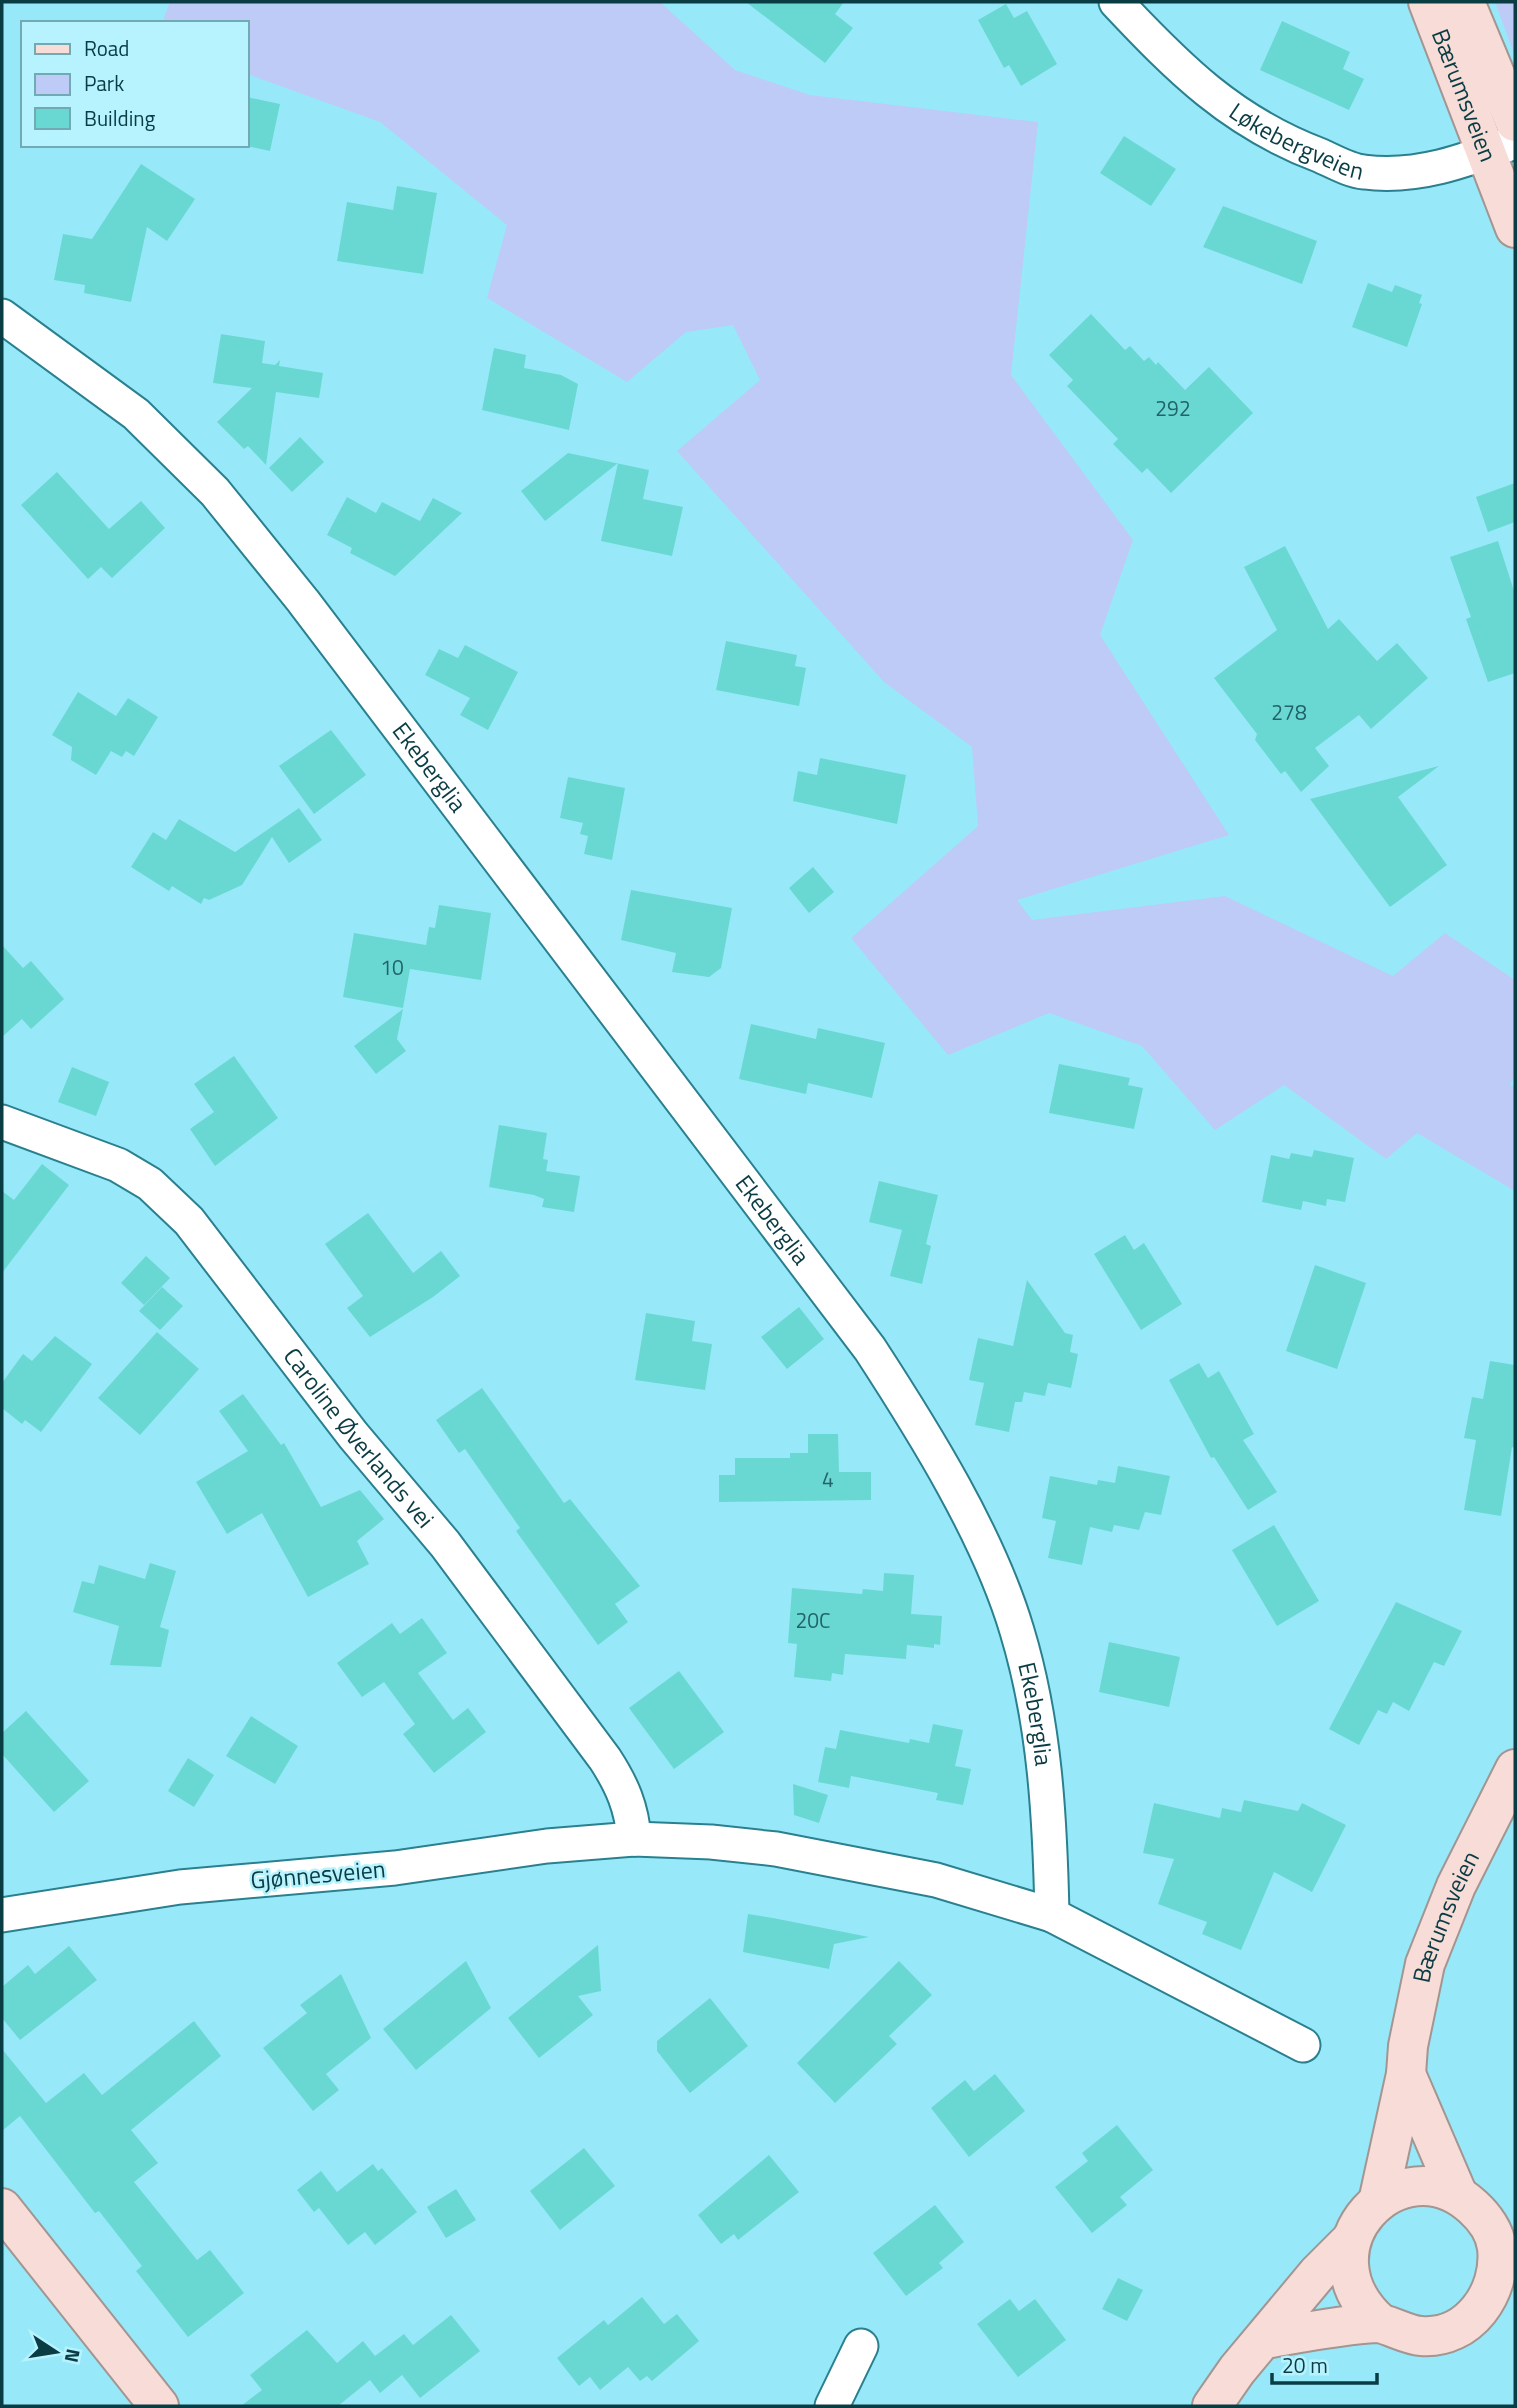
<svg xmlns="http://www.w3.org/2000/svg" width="1517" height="2408" font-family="'Titillium Web',sans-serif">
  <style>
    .green { fill: #bdcbf6 }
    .building { fill: #6ad8d2 }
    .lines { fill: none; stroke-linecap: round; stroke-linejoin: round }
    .minor-casing { stroke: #2a808f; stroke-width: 37 }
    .major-casing { stroke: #a29592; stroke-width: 42 }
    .minor { stroke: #fff; stroke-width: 33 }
    .major { stroke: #f8dcd7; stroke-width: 38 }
    .labels { text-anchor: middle; stroke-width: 5; stroke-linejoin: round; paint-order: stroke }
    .number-label { font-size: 21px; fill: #226368 }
    .street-label { font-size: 24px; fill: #0a3c44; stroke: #b7f3ff }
  </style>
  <rect width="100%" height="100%" fill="#97e9f9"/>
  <g class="green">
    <path d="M170,2h490l75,68 75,25 228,27 -27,253 122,165 -33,95 129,200 -212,65 15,20 193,-24 168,80 52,-43 70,47v95l-5,10 5,3v103l-98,-58 -31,26 -102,-74 -69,45 -73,-84 -93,-33 -101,42 -97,-117 127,-112 -6,-79 -88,-65 -207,-231 83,-71 -27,-55 -47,7 -59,50 -140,-84 20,-73 -127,-103 -133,-48v-51h-85z"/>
    <path d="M1495,2h20v54z"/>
  </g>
  <g class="building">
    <path d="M746,2h98l-9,12 18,14 -28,35z"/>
    <path d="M1006,4l8,14 13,-7 30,53 -36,22 -12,-21 -5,3 -26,-48z"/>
    <path d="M1282,21l68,31 -7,17 21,10 -15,31 -89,-40z"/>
    <path d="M247,97l33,7 -10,47 -23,-5z"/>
    <path d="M1124,136l52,33 -25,37 -51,-33z"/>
    <path d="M141,164l54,35 -28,42 -20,-14 -16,75 -47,-9 1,-8 -31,-5 9,-46 29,5z"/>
    <path d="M397,186l40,7 -14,81 -86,-13 10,-59 46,8z"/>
    <path d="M1223,206l94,35 -15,43 -99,-37z"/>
    <path d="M1368,283l24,9 3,-7 27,10 -3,8 3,1 -15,43 -55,-20z"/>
    <path d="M1091,314l34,36 5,-4 14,15 5,-4 7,8 2,-3 27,28 24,-23 44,46 -82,80 -24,-25 -5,5 -29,-29 5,-5 -51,-53 6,-6 -24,-25z"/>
    <path d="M221,334l44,7 -3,22 13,2 5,-5 -1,6 44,7 -4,25 -43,-6 -10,73 -18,-19 -4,3 -27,-27 35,-34 -39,-5z"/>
    <path d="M494,348l32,7 -2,13 37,7 17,9 -9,46 -87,-20z"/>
    <path d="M300,437l24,25 -32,30 -23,-24z"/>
    <path d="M568,453l81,17 -6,29 40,8 -11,49 -71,-15 17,-78 -73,58 -24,-30z"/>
    <path d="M57,472l52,57 32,-28 24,27 -53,50 -11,-11 -13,12 -67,-74z"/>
    <path d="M1515,483v39l-27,10 -12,-35z"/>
    <path d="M347,497l29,16 6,-11 38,19 13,-23 29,15 -67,63 -45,-23 2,-5 -25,-13z"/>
    <path d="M1498,541l17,53v79l-27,9 -22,-63 5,-2 -21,-60z"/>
    <path d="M1285,546l43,83 11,-10 38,42 20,-18 31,35 -57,51 -12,-14 -44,33 14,18 -28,26 -16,-21 -4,3 -26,-34 2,-6 -43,-56 63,-48 -33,-63z"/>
    <path d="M726,641l71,14 -2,11 11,2 -7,38 -83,-16z"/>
    <path d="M465,645l53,27 -30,58 -28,-15 10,-17 -45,-23 14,-26 19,9z"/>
    <path d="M78,692l38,24 12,-18 30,19 -24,39 -8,-5 -4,6 -11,-6 -15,24 -25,-15 1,-13 -20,-12z"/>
    <path d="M331,730l35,45 -52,39 -35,-48z"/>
    <path d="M820,758l86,17 -9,49 -104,-23 5,-30 19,4z"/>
    <path d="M1439,766l-41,31 49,68 -57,42 -80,-108z"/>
    <path d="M568,777l57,11 -13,72 -28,-6 4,-18 -8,-2 3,-11 -23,-5z"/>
    <path d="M299,808l23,32 -33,23 -17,-26 -30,48 -33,15 -5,-2 -3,6 -29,-18 -3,5 -38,-24 22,-35 13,8 13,-21 56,33z"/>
    <path d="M813,867l21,25 -25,21 -20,-25z"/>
    <path d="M631,890l101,18 -11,60 -12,9 -37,-5 4,-19 -55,-13z"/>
    <path d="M439,905l52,8 -10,67 -71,-11 -7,39 -60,-11 11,-64 72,12 3,-18 6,1z"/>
    <path d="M2,945l21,23 8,-7 33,38 -33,30 -9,-10 -20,18z"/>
    <path d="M403,1009l-6,30 9,12 -30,23 -22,-28z"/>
    <path d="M751,1024l65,15 2,-11 67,15 -13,55 -64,-15 -2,11 -67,-15z"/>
    <path d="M234,1056l44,62 -63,48 -25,-37 24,-17 -20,-28z"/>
    <path d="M1059,1064l71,14 -2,7 15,3 -9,41 -85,-16z"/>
    <path d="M72,1067l37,15 -13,34 -38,-14z"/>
    <path d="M499,1125l48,8 -4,26 5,1 -2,11 34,5 -6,36 -32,-5 2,-8 -10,-4 -45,-8z"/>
    <path d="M1314,1150l40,8 -9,44 -18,-3 -1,7 -23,-5 -2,9 -39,-8 9,-47 18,4 2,-6 21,4z"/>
    <path d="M42,1164l27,21 -67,88v-82l12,9z"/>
    <path d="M879,1181l59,14 -12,49 5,2 -9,38 -32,-8 12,-46 -33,-8z"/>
    <path d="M368,1213l45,60 28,-22 19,25 -27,21 -63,40 -23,-29 16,-12 -38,-52z"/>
    <path d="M1125,1235l9,15 10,-7 38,61 -41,26 -47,-76z"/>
    <path d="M146,1256l24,22 -26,27 -23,-22z"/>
    <path d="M1315,1265l51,18 -29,86 -51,-18z"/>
    <path d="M1027,1280l38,53 8,2 -3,17 8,2 -7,34 -23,-5 -3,13 -21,-4 -2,10h-7l-6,30 -34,-7 9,-42 -15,-3 9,-42 35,8z"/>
    <path d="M162,1287l21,19 -23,24 -21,-19z"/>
    <path d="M799,1307l25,32 -37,30 -26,-32z"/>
    <path d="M646,1313l49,8 -3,20 20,3 -7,46 -70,-10z"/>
    <path d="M157,1332l42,37 -59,66 -42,-37z"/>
    <path d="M55,1336l37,28 -51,68 -16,-12 -3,4 -20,-16v-25l21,-29 9,7z"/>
    <path d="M1490,1361l25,4v83l-3,-1 -11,69 -37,-6 12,-70 -12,-2 8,-41 11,2z"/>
    <path d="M1199,1363l9,15 11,-7 35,63 -11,6 34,52 -29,18 -34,-53 -3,1 -42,-78z"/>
    <path d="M482,1388l82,115 6,-4 70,87 -25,18 13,18 -30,23 -82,-114 4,-3 -55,-79 -6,4 -23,-33z"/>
    <path d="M243,1394l38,51 3,-2 37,64 39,-17 24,29 -27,22 12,23 -61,33 -46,-84 -35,21 -31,-52 52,-31 -29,-40z"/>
    <path d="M808,1434h30l1,38h32v28l-152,2v-27h16v-17h55v-5h18z"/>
    <path d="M1118,1466l52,10 -9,39 -16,-3 -6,18 -25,-5 -2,7 -22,-5 -8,38 -34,-7 8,-37 -14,-3 8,-42 47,9 1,-5 17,3z"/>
    <path d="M1274,1525l45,76 -42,25 -45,-76z"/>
    <path d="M150,1563l26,8 -16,56 9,3 -8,37 -51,-2 9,-39 -46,-14 9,-31 12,3 5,-19 46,14z"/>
    <path d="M884,1573l30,2 -3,39 31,2 -2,29 -6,-1v4l-27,-3 -1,14 -61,-5 -2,21 -11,-2 -1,8 -37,-4 3,-33 -9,-1 4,-55 70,6 1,-5 20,2z"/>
    <path d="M1396,1602l66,29 -18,35 -10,-4 -25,49 -16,-9 -6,12 -9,-4 -19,35 -30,-16z"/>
    <path d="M422,1618l25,35 -29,20 35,47 15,-12 18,24 -52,41 -31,-39 12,-10 -31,-42 -22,15 -25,-34 55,-40 8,11z"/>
    <path d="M1109,1642l71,15 -11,50 -70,-15z"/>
    <path d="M679,1671l45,61 -50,37 -45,-61z"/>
    <path d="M26,1711l63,70 -35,31 -52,-58v-21z"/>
    <path d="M251,1716l47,30 -23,38 -49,-28z"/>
    <path d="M933,1724l30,6 -8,36 16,3 -8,36 -27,-5 2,-7 -87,-17 -2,12 -31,-6 7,-35 11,2 4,-19 69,13 1,-4 19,4z"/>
    <path d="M188,1758l26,17 -20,32 -26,-16z"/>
    <path d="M793,1784l35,11 -9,28 -25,-8z"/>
    <path d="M1244,1800l54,11 4,-8 44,22 -34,67 -38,-20 -33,78 -39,-16 5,-12 -49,-18 16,-45 -31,-6 11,-50 66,15 2,-10 19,4z"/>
    <path d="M748,1914l25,4 96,19 -35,7 -5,25 -86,-17z"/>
    <path d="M598,1945l3,46 -23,5 15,19 -54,43 -31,-40z"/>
    <path d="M69,1946l28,34 -77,60 -18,-22v-31l26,-22 7,9z"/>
    <path d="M466,1961l25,47 -75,62 -33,-41z"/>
    <path d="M899,1961l33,34 -43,41 8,8 -62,59 -38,-40z"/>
    <path d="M341,1974l30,64 -45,36 13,16 -26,21 -50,-63 44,-35 -7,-8z"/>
    <path d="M710,1998l38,48 -58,47 -33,-42v-10z"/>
    <path d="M194,2021l27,35 -90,74 27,33 -24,19 63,78 13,-10 34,43 -56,44 -52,-66 6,-5 -43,-55 -4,2 -75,-97 -18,15v-82l44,54 38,-30 18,22z"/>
    <path d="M995,2074l30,37 -56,46 -38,-49 34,-28 9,11z"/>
    <path d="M1117,2125l36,45 -33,27 7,8 -35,28 -37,-46 33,-26 -6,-8z"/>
    <path d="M584,2148l31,38 -55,44 -30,-39z"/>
    <path d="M769,2155l30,37 -61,48 -4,-6 -13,10 -23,-29z"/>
    <path d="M373,2164l5,7 4,-3 35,44 -42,33 -10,-13 -17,13 -29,-37 -5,4 -17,-22 24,-19 16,21z"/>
    <path d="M456,2189l20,31 -30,18 -19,-31z"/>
    <path d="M935,2205l29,37 -25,21 4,5 -37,28 -33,-43z"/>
    <path d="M1118,2278l25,12 -16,31 -25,-12z"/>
    <path d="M642,2297l22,27 13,-10 22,27 -47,40 -5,-5 -7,5 -12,-14 -28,23 -10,-13 -11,9 -22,-28 47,-38 4,5z"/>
    <path d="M1010,2299l9,12 16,-12 31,41 -48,37 -41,-53z"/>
    <path d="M451,2315l29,36 -60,47 -18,-23 -22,18 -10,-13 -32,26h-97l21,-16 -12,-15 57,-45 30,33 26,-22 12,15 29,-22 9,11z"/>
  </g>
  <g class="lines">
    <defs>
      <g id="minor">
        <path id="s1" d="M1116,2c63,67 116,120 203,153 14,6 31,16 45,17 54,7 103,-12 151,-30"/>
        <path id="s2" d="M2,316l134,98 79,78 88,109 567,748c54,83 119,187 147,282 28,92 33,188 35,284l-116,-35 -160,-31 -65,-7 -77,-3 -87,7 -152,22 -215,19 -178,28"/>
        <path id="s3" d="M2,1122l116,43 32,19 39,37 164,214 92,109 160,215c17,26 27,49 29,80"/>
        <path d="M1052,1915l251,130"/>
        <path d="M832,2406l29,-60"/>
      </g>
      <g id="major">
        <path id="s4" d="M1428,2l87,226"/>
        <path d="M1465,2l50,120"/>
        <path d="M1406,2074l52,121"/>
        <path id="s5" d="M1378,2202l28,-128 2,-28 17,-82 31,-78 59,-117"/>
        <path d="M2,2208l157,198"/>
        <path d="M1265,2339c36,-6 74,-14 111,-16 11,0 30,12 45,13 48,4 81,-44 76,-88 -2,-16 -13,-31 -24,-41 -72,-67 -177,41 -93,116"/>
        <path d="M1212,2406l25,-36 81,-97 33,-33"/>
      </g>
    </defs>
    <use href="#minor" class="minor-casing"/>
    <use href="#major" class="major-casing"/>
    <use href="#minor" class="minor"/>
    <use href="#major" class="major"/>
  </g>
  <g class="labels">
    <g class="number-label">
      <text x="1173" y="416">292</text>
      <text x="1289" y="720">278</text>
      <text x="392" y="975">10</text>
      <text x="828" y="1487">4</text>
      <text x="813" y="1628">20C</text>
    </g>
    <g class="street-label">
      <text dy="8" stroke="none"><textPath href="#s4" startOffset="100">Bærumsveien</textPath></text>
      <text dy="8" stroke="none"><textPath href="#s1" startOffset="231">Løkebergveien</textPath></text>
      <text dy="8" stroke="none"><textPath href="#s2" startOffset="626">Ekeberglia</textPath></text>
      <text dy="8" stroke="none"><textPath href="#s2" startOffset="1194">Ekeberglia</textPath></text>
      <text dy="8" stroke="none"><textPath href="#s3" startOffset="490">Caroline Øverlands vei</textPath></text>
      <text dy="8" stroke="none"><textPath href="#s2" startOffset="1760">Ekeberglia</textPath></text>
      <text transform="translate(318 1875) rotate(-5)" y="8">Gjønnesveien</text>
      <text dy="8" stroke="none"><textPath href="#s5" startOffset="294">Bærumsveien</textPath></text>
    </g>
  </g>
  <rect width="1517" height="2408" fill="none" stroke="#0a3c44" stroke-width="7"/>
  <rect x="21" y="21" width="228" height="126" fill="#b7f3ff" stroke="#72aab4" stroke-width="2"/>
  <rect x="35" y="44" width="35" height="10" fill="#f8dcd7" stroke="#72aab4" stroke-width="2"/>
  <text x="84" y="56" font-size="21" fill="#0a3c44">Road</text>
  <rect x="35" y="74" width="35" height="21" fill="#bdcbf6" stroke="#72aab4" stroke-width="2"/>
  <text x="84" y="91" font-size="21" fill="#0a3c44">Park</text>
  <rect x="35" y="108" width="35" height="21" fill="#6ad8d2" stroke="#72aab4" stroke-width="2"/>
  <text x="84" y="126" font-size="21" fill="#0a3c44">Building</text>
  <g transform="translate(56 2352) rotate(102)" stroke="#b7f3ff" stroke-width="5" paint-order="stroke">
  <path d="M0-5L12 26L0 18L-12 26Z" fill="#0a3c44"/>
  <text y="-10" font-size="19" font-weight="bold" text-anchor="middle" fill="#0a3c44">N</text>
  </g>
  <path d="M1272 2373v10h105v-10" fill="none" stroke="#0a3c44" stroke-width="3.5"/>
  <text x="1282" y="2373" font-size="21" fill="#0a3c44" stroke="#b7f3ff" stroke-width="5" paint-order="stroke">20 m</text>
</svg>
